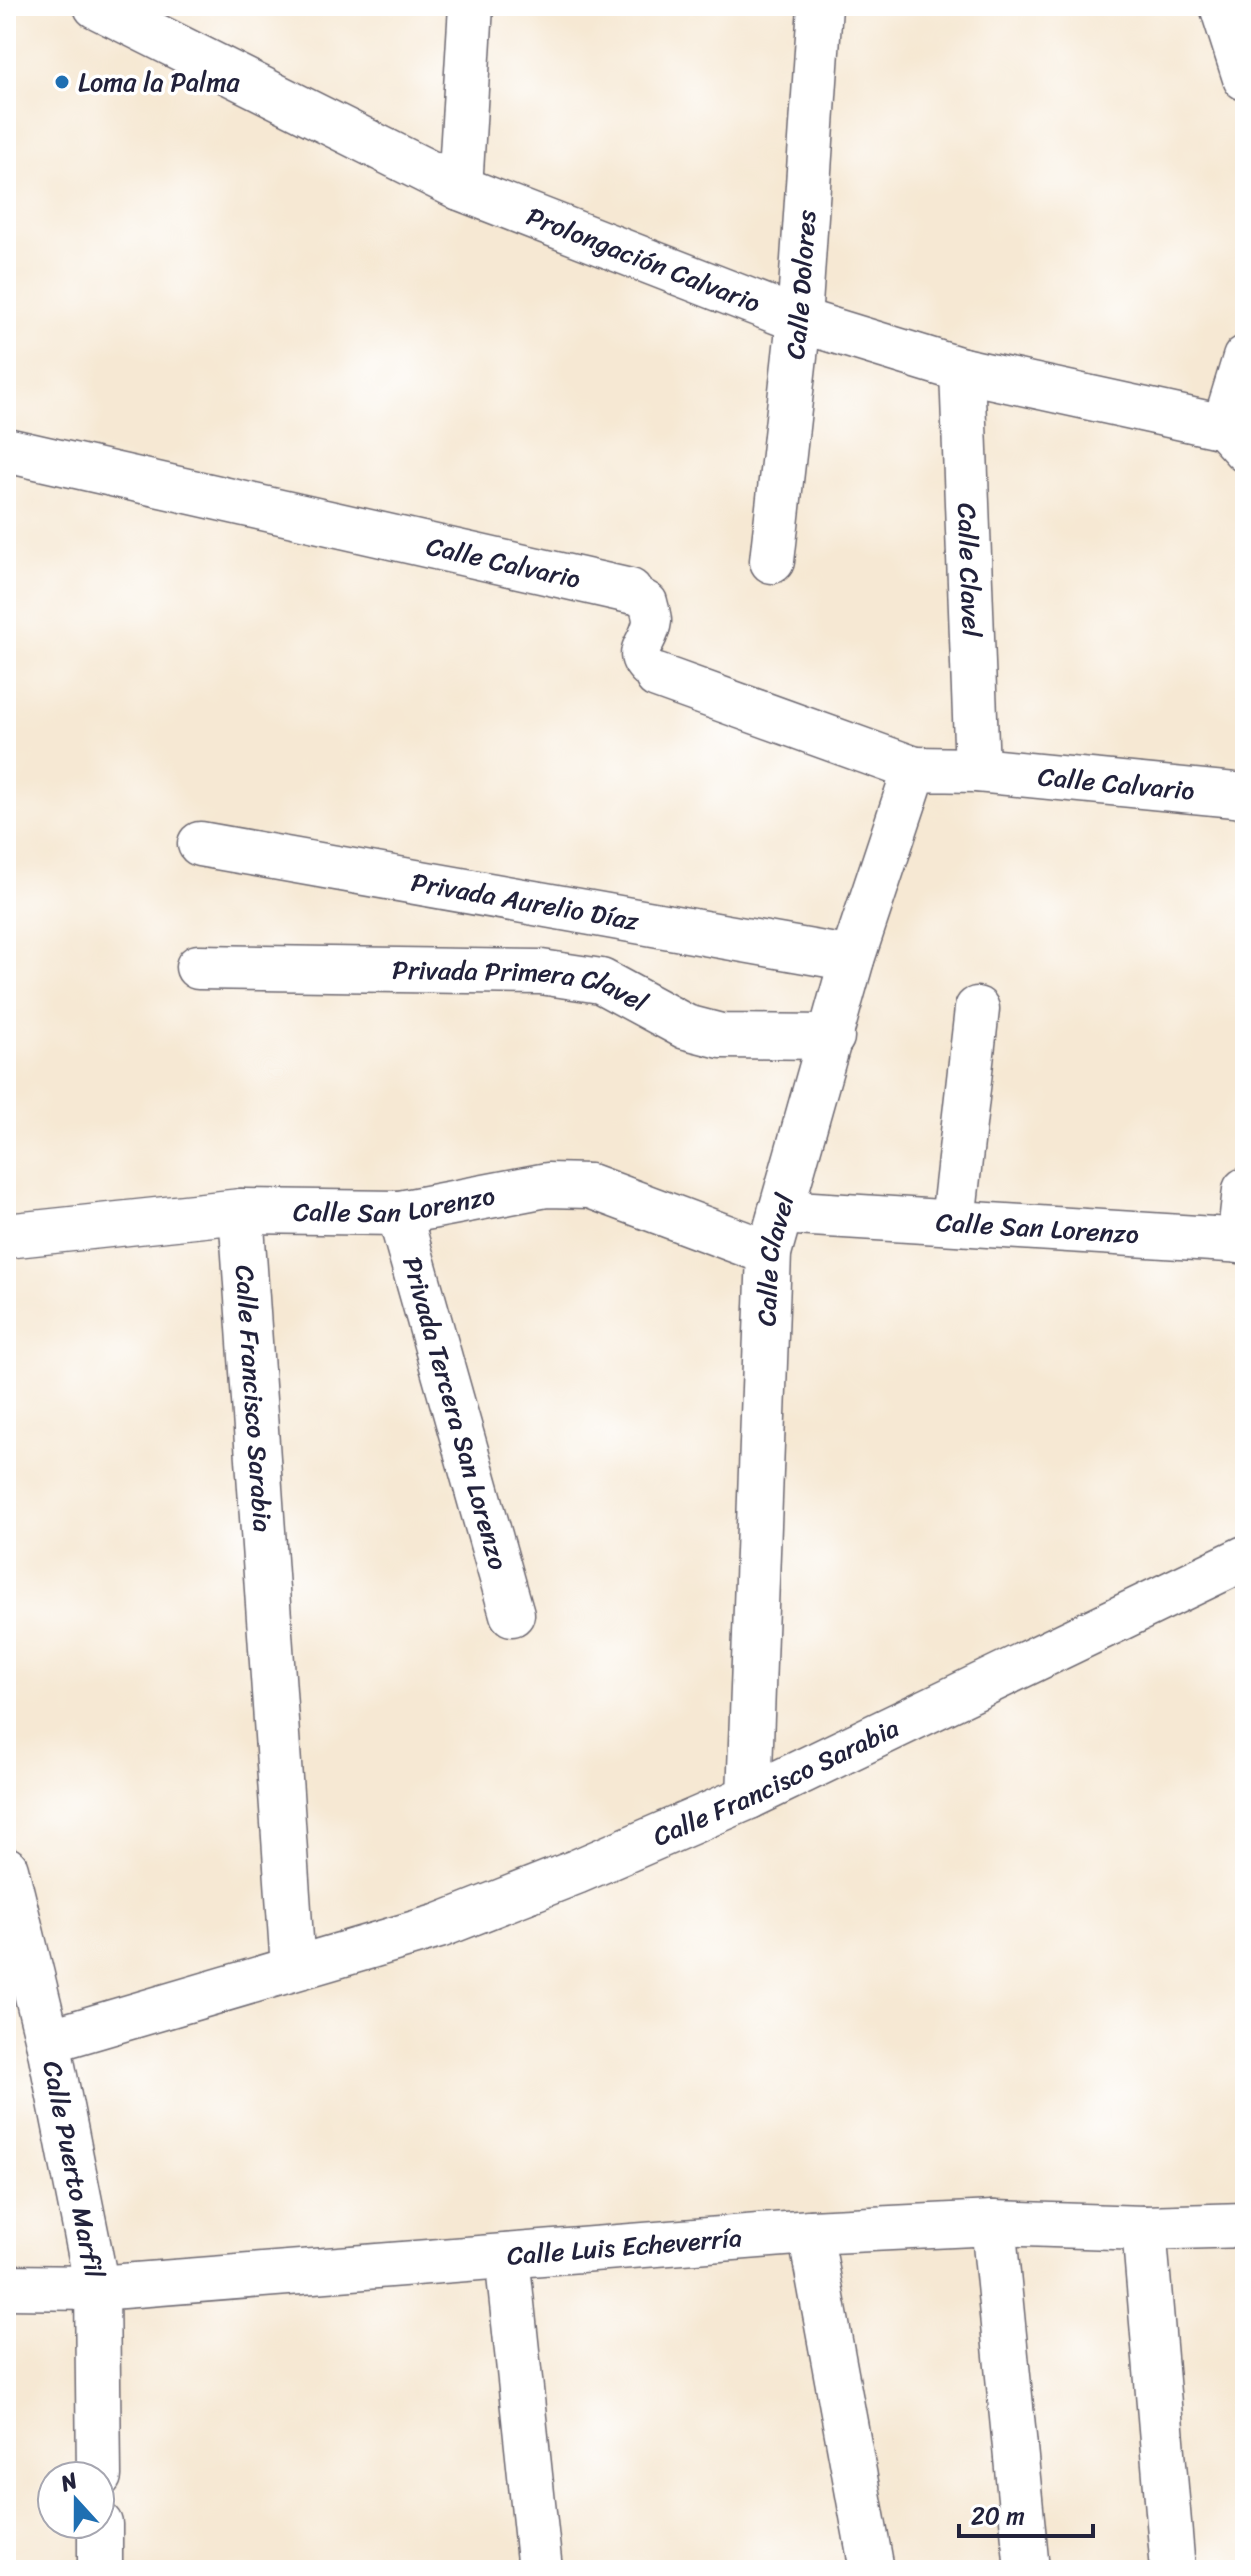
<svg xmlns="http://www.w3.org/2000/svg" width="1251" height="2576" font-family="Sriracha,sans-serif">
  <style>
    .lines { fill: none; stroke-linecap: round; stroke-linejoin: round }
    .pedestrian-casing { stroke: #6c6770; stroke-width: 41 }
    .minor-casing { stroke: #6c6770; stroke-width: 47 }
    .pedestrian { stroke: #fff; stroke-width: 38 }
    .minor { stroke: #fff; stroke-width: 44 }
    .poi-dot { fill: #1f6fb2; stroke: #fff; stroke-width: 3 }
    .labels { text-anchor: middle; stroke-width: 7; stroke-linejoin: round; paint-order: stroke }
    .poi-label { font-size: 26px; fill: #22223b; stroke: #fff; text-anchor: start }
    .street-label { font-size: 26px; fill: #22223b; stroke: #fff }
  </style>
  <rect width="100%" height="100%" fill="#fff"/>
  <filter id="ink" filterUnits="userSpaceOnUse"><feTurbulence type="fractalNoise" baseFrequency=".0125" numOctaves="2"/><feDisplacementMap in="SourceGraphic" scale="16" xChannelSelector="R" yChannelSelector="G"/><feConvolveMatrix kernelMatrix="1 2 1 2 8 2 1 2 1" color-interpolation-filters="sRGB"/></filter>
  <filter id="wash" filterUnits="userSpaceOnUse"><feTurbulence type="fractalNoise" baseFrequency=".006" numOctaves="4" result="noise"/><feDisplacementMap in="SourceGraphic" scale="32" xChannelSelector="R" yChannelSelector="G"/><feGaussianBlur stdDeviation="1.8" result="paint"/><feColorMatrix in="noise" values="0 0 0 0 0 0 0 0 0 0 0 0 0 0 0 0 0 1.4 0 .05"/><feComposite in="paint" operator="in"/></filter>
  <g filter="url(#wash)">
    <rect width="100%" height="100%" fill="#f6e8d3"/>
  </g>
  <g filter="url(#ink)">
    <g class="lines">
      <defs>
        <path id="pedestrian" d="M630,591l18,11c1,5 4,14 4,19 -3,27 -28,31 5,55"/>
        <g id="minor">
          <path id="s1" d="M96,6l364,182 339,132 163,50 262,57"/>
          <path d="M1222,6l23,72"/>
          <path d="M460,188l11,-182"/>
          <path d="M1245,358l-21,69 21,23"/>
          <path id="s2" d="M962,370l15,400"/>
          <path id="s3" d="M6,450l624,141"/>
          <path id="s4" d="M772,561l27,-241 21,-314"/>
          <path d="M657,676l258,93"/>
          <path id="s5" d="M200,844l652,115"/>
          <path id="s6" d="M198,967l343,5 60,9 85,46 35,9 111,1"/>
          <path id="s7" d="M241,1211l52,757"/>
          <path id="s8" d="M780,1212l465,29"/>
          <path id="s9" d="M399,1213l113,401"/>
          <path d="M953,1221l24,-212"/>
          <path id="s10" d="M6,1236l235,-25 158,2 148,-28 43,1 179,67"/>
          <path d="M1239,1241l6,-51"/>
          <path id="s11" d="M749,1797l20,-544 83,-294 63,-190 62,1 268,26"/>
          <path id="s12" d="M6,1869l42,172 49,247 2,188"/>
          <path id="s13" d="M48,2041l391,-115 137,-54 173,-75 496,-239"/>
          <path d="M993,2223l34,347"/>
          <path d="M1144,2228l29,342"/>
          <path d="M810,2232l62,338"/>
          <path d="M507,2256l33,314"/>
          <path id="s14" d="M6,2287l91,1 713,-56 183,-9 151,5 101,-3"/>
          <path d="M100,2524v46"/>
        </g>
      </defs>
      <use href="#pedestrian" class="pedestrian-casing"/>
      <use href="#minor" class="minor-casing"/>
      <use href="#pedestrian" class="pedestrian"/>
      <use href="#minor" class="minor"/>
    </g>
  </g>
  <circle class="poi-dot" cx="62" cy="82" r="8"/>
  <g class="labels">
    <g class="poi-label">
      <text x="78" y="91">Loma la Palma</text>
    </g>
    <g class="street-label">
      <text dy="9" stroke="none"><textPath href="#s1" startOffset="604">Prolongación Calvario</textPath></text>
      <text dy="9" stroke="none"><textPath href="#s4" startOffset="278">Calle Dolores</textPath></text>
      <text dy="9" stroke="none"><textPath href="#s3" startOffset="510">Calle Calvario</textPath></text>
      <text dy="9" stroke="none"><textPath href="#s2" startOffset="200">Calle Clavel</textPath></text>
      <text dy="9" stroke="none"><textPath href="#s11" startOffset="1252">Calle Calvario</textPath></text>
      <text dy="9" stroke="none"><textPath href="#s5" startOffset="330">Privada Aurelio Díaz</textPath></text>
      <text dy="9" stroke="none"><textPath href="#s6" startOffset="324">Privada Primera Clavel</textPath></text>
      <text dy="9" stroke="none"><textPath href="#s10" startOffset="390">Calle San Lorenzo</textPath></text>
      <text dy="9" stroke="none"><textPath href="#s8" startOffset="258">Calle San Lorenzo</textPath></text>
      <text dy="9" stroke="none"><textPath href="#s11" startOffset="538">Calle Clavel</textPath></text>
      <text dy="9" stroke="none"><textPath href="#s7" startOffset="188">Calle Francisco Sarabia</textPath></text>
      <text dy="9" stroke="none"><textPath href="#s9" startOffset="208">Privada Tercera San Lorenzo</textPath></text>
      <text dy="9" stroke="none"><textPath href="#s13" startOffset="774">Calle Francisco Sarabia</textPath></text>
      <text dy="9" stroke="none"><textPath href="#s12" startOffset="308">Calle Puerto Marfil</textPath></text>
      <text dy="9" stroke="none"><textPath href="#s14" startOffset="620">Calle Luis Echeverría</textPath></text>
    </g>
  </g>
  <rect width="1251" height="2576" fill="none" stroke="#fff" stroke-width="32"/>
  <g transform="translate(76 2500) rotate(339)"><circle r="38" fill="#ffffff" stroke="#a7a7b1" stroke-width="2"/>
  <path d="M0-6L14 30L0 20L-14 30Z" fill="#1f6fb2"/>
  <text y="-12" font-size="22" font-weight="bold" text-anchor="middle" fill="#22223b">N</text>
  </g>
  <path d="M959 2524v12h134v-12" fill="none" stroke="#22223b" stroke-width="4"/>
  <text x="971" y="2524" font-size="24" fill="#22223b" stroke="#ffffff" stroke-width="6" paint-order="stroke">20 m</text>
</svg>
